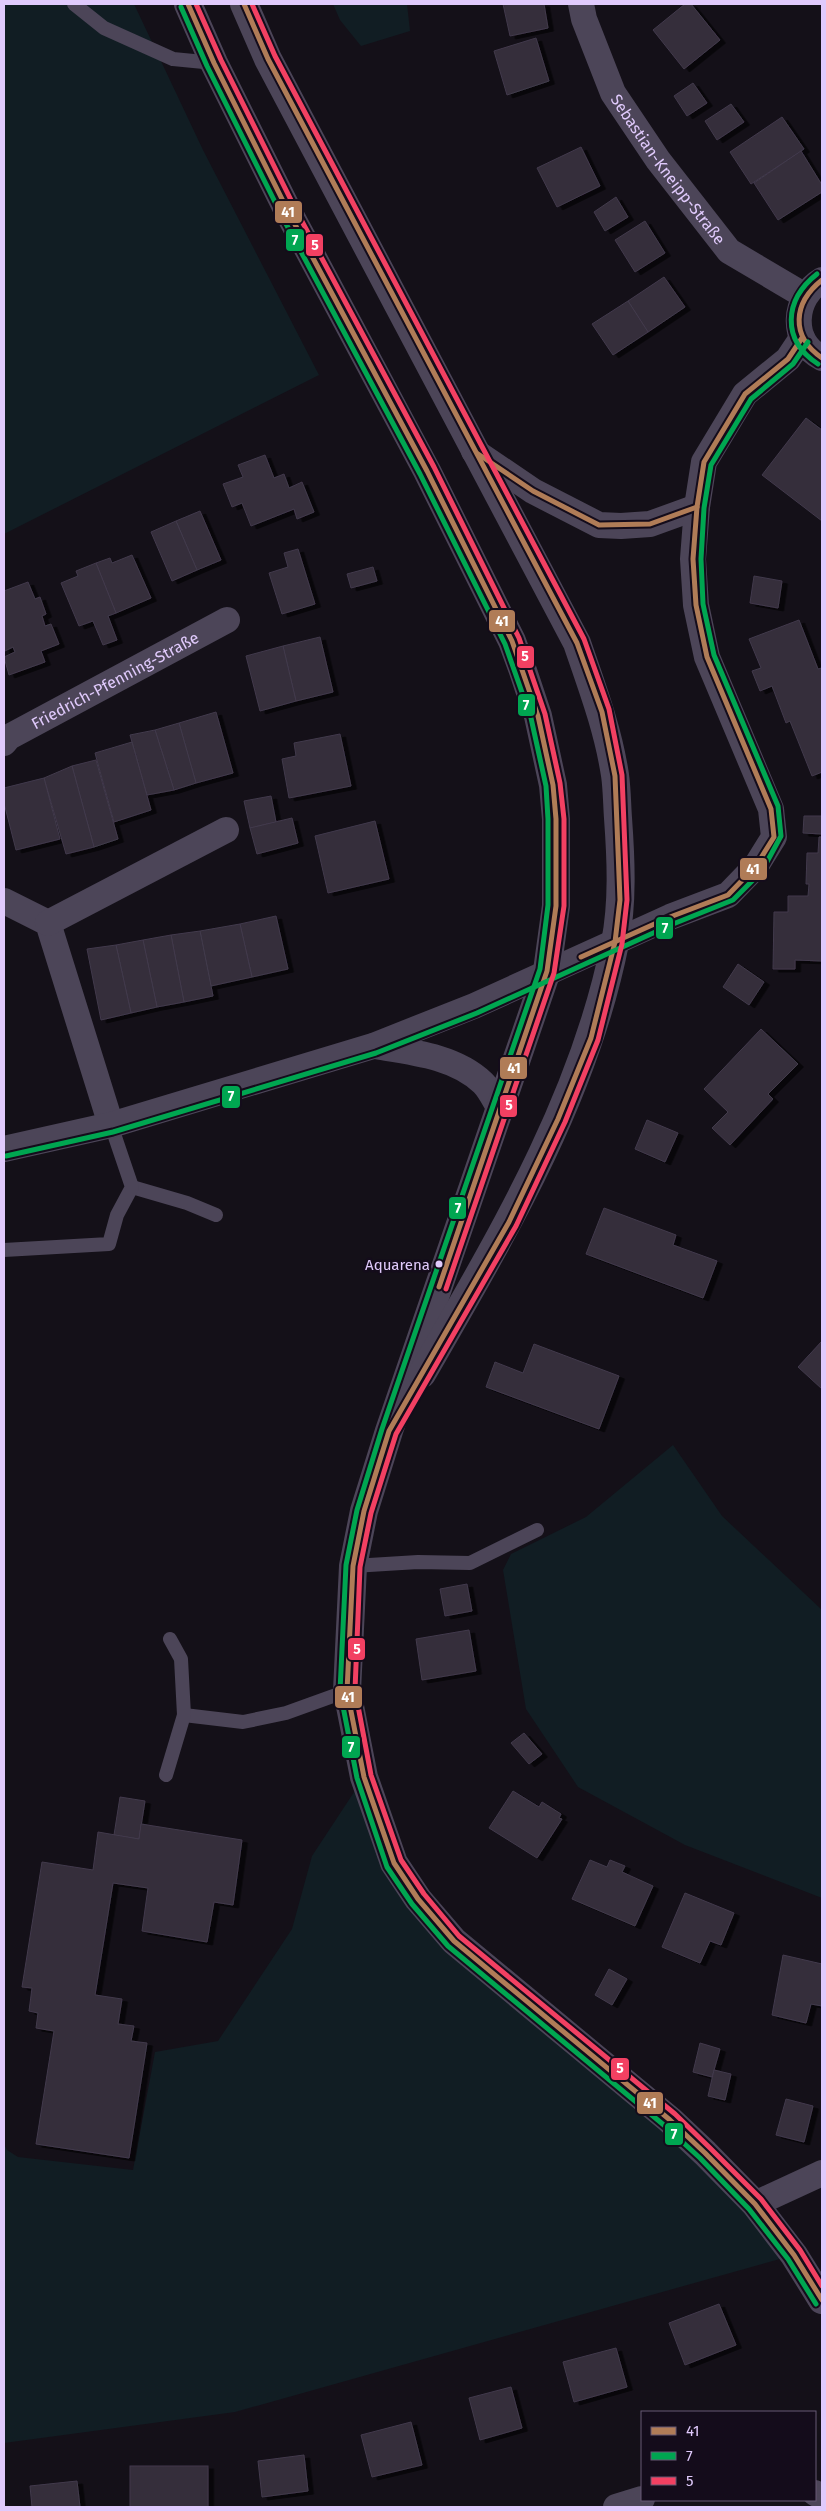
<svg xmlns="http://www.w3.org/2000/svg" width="826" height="2511" font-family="'Fira Sans',sans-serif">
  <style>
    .green { fill: #111d23 }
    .building { fill: #342d3a; stroke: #423a4c; filter: url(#shadow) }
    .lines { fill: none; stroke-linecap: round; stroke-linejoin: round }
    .service { stroke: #4c4558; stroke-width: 14 }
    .minor { stroke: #4c4558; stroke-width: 26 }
    .tertiary { stroke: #4c4558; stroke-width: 28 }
    .bus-1-casing { stroke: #140c1b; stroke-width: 9 }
    .bus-2-casing { stroke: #140c1b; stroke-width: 9 }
    .bus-3-casing { stroke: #140c1b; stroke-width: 9 }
    .bus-1 { stroke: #b07c57; stroke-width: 5 }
    .bus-2 { stroke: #00a651; stroke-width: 5 }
    .bus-3 { stroke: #f24062; stroke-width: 5 }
    .bus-dot { fill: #e0cafc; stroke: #140c1b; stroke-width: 2 }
    .labels { text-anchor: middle; stroke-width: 5; stroke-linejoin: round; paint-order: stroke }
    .bus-label { font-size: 15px; fill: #e0cafc; stroke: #140c1b; text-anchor: end }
    .street-label { font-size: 16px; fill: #e0cafc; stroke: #140c1b }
    .line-badge { stroke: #140c1b; stroke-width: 2 }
    .badge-label { font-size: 14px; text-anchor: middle; font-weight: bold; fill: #fff }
  </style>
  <defs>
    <filter id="shadow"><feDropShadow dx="5.5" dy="3" stdDeviation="0" flood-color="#0009"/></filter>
  </defs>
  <rect width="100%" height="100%" fill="#141018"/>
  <g class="green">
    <path d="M4,4h130l69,146 116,225 -315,159z"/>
    <path d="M333,4h74l3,27 -49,15 -21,-26z"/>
    <path d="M673,1445l49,71 100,94v288l-137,-53 -107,-58 -52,-78 -23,-139 8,-16 75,-37z"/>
    <path d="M364,1777l54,122 248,219 128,137 -559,157 -231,31v-299l3,6 11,7 115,13 22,-118 63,-11 74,-112 20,-73z"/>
  </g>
  <g class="building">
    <path d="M503,4h41l4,24 -38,8z"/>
    <path d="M685,4h6l29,36 -36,29 -31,-39z"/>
    <path d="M536,38l13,43 -42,14 -13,-44z"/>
    <path d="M693,83l14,20 -20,13 -13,-20z"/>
    <path d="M731,104l13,18 -27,18 -12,-19z"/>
    <path d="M782,117l22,32 -53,35 -21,-32z"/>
    <path d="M581,147l19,39 -43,21 -20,-39z"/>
    <path d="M801,151l21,34v7l-44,28 -24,-37z"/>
    <path d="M616,197l12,20 -23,14 -11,-19z"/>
    <path d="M645,221l20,32 -30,19 -20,-32z"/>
    <path d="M664,277l21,30 -37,25 -20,-31z"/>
    <path d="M628,301l20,31 -35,23 -21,-31z"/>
    <path d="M806,418l16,12v91l-60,-46z"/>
    <path d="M265,455l9,23 10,-4 5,14 13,-6 12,30 -17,7 -3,-10 -43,17 -9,-23 -10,4 -9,-23 20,-7 -5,-12z"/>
    <path d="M200,511l21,49 -24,10 -21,-49z"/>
    <path d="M176,521l21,49 -25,11 -21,-49z"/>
    <path d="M298,549l17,55 -33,10 -13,-41 19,-6 -4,-14z"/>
    <path d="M132,555l19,43 -35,15 -20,-50 14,-5 2,5z"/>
    <path d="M96,563l20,50 -8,3 9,24 -14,5 -10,-24 -14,5 -18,-43 17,-7 -2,-5z"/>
    <path d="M373,567l4,14 -26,7 -4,-14z"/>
    <path d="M754,576l28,5 -4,27 -28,-5z"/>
    <path d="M28,582l7,17 5,-2 6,17 -4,2 3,10 6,-2 8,20 -18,7 4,11 -36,13 -5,-18 11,-5 -2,-5 -8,4 -1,-3v-57z"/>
    <path d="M799,620l19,49 4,-1v104l-10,4 -22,-55 -4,2 -14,-37 -12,5 -8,-20 9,-3 -12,-29z"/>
    <path d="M320,637l13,55 -37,9 -13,-55z"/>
    <path d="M283,646l13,55 -36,10 -14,-55z"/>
    <path d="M216,712l17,61 -37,10 -17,-60z"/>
    <path d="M179,723l17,60 -22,7 -19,-60z"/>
    <path d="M155,730l19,60 -27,5 -17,-60z"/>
    <path d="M340,734l11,52 -62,12 -7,-39 14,-3 -2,-13z"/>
    <path d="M132,742l19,68 -37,12 -19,-69z"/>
    <path d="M96,760l22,79 -24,8 -22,-81z"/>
    <path d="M72,766l22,81 -28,7 -22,-76z"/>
    <path d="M44,778l16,61 -44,11 -12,-47v-15z"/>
    <path d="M271,796l5,26 -26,6 -6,-27z"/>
    <path d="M804,816h18v18l-19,-1z"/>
    <path d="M292,818l6,25 -41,11 -7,-26z"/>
    <path d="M375,821l14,58 -61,14 -13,-57z"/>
    <path d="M819,837h3v124l-27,-1v9h-22l1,-57h14v-16h20l1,-12h-3l1,-31h11z"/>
    <path d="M276,916l12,53 -36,8 -12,-53z"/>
    <path d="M240,924l12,53 -41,9 -11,-55z"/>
    <path d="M200,931l13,65 -29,6 -13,-67z"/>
    <path d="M171,935l13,67 -27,5 -14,-67z"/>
    <path d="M143,940l14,67 -26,6 -15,-68z"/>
    <path d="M116,945l15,68 -30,7 -14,-71z"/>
    <path d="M738,964l26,18 -15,23 -26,-18z"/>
    <path d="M761,1029l37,35 -30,30 5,5 -43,46 -18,-17 16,-16 -24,-23z"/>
    <path d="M647,1120l31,13 -13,29 -30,-13z"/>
    <path d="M604,1208l72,27 -3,10 44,16 -14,37 -117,-44z"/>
    <path d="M822,1341v48l-24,-22z"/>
    <path d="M534,1344l85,32 -20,53 -113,-42 9,-25 28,11z"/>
    <path d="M467,1584l5,27 -27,5 -5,-27z"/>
    <path d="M469,1630l7,41 -54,9 -6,-41z"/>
    <path d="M524,1733l18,21 -13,10 -18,-21z"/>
    <path d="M513,1791l26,16 3,-5 19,12 -2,4 3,1 -25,39 -48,-30z"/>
    <path d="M120,1797l25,4 -6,38 -25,-4z"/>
    <path d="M141,1824l101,16 -9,65 -19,-3 -7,40 -65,-11 6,-43 -35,-5 -18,112 27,4 -4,25 16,2 -3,15 16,2 -18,115 -93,-14 18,-113 -18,-3 2,-15 -9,-2 3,-23 -10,-1 20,-125 51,8 5,-38 41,7z"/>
    <path d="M590,1860l17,7 3,-7 15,6 -3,6 31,14 -18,40 -63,-27z"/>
    <path d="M685,1893l49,20 -13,32 -11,-4 -10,22 -38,-16z"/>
    <path d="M783,1955l39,9v42l-11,-2 -5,19 -34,-8z"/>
    <path d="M609,1969l18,10 -15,26 -17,-10z"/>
    <path d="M700,2043l20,6 -8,28 -19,-5z"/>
    <path d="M714,2070l17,4 -6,26 -17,-4z"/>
    <path d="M786,2099l27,7 -9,36 -28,-7z"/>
    <path d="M719,2304l17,41 -51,20 -16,-42z"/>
    <path d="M616,2348l11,39 -53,15 -11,-40z"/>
    <path d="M511,2387l11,41 -42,12 -11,-42z"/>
    <path d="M411,2422l11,43 -50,12 -11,-42z"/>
    <path d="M304,2455l4,36 -46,6 -4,-36z"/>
    <rect x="130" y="2466" width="78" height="41"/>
    <path d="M77,2481l3,26h-48l-2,-21z"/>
  </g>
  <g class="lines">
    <g class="service">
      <path d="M74,4l30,24 69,31 41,4"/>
      <path d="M132,1187l55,16 29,12"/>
      <path d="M4,1250l105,-6 8,-29 15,-28 -21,-62"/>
      <path d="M353,1566l65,-4 52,1 67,-33"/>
      <path d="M184,1715l59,7 43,-9 61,-22"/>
      <path d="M166,1775l18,-60 -3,-56 -11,-20"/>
    </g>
    <g class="minor">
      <path id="s1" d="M581,4l3,15 29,74 45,67 71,91 76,45"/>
      <path d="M822,280c-29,17 -33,62 0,78"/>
      <path d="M474,451l59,40 66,34 22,1 29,-2 47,-17"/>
      <path id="s2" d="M4,743l5,-6 218,-117"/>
      <path d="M4,901l44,22 63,202"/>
      <path d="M48,923l178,-93"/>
      <path d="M374,1046c37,6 81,10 109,37 7,7 12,18 17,26"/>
      <path d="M4,1149l107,-24 262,-79 101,-40 196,-89 58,-22 28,-29 18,-29 -3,-28 -64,-152 -11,-52 -3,-46 4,-52 7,-45 41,-68 43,-35 14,-21"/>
      <path d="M755,2204l67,-31"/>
      <path d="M815,2493l7,4"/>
      <path d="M616,2507l26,-8"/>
    </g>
    <g class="tertiary">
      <path d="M188,4l26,59 77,154 136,254 85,170 11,30 15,45 15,69 3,34v87l-9,65 -158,460 -25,80 -11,55 -6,125 17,86 30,86 24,36 36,42 216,179 35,33 50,51 39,51 28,45"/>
      <path d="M244,4l24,55 309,584c15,44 31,86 38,132 2,14 2,29 3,43 3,41 5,85 -3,125 -31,156 -114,294 -193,431"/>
    </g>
    <defs>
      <g id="bus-1">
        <path d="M188,4l26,59 77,154 136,254 85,170 26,75 15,69 3,34v87l-9,65 -108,316"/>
        <path d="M244,4l24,55 309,584 25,69 13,64 5,124 -5,42 -24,96 -33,81 -49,103 -120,209 -25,80 -11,55 -6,125 17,86 30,86 24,36 36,42 216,179 35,33 50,51 39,51 28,45"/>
        <path d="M822,280c-29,23 -32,56 0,78"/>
        <path d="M478,454l55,37 66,34 51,-1 47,-17"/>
        <path d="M581,957l89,-40 58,-22 28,-29 18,-29 -3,-28 -64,-152 -11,-52 -3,-46 4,-52 7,-45 41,-68 43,-35 14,-21"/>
      </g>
      <g id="bus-2">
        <path d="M181,7l26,59 77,154 136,254 85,170 26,74 15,68 2,33v86l-8,64 -158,460 -25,81 -11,55 -6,126 17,87 30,89 25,37 36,42 217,180 35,32 49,51 39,50 28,45"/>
        <path d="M817,274c-33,26 -36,66 1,90"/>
        <path d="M6,1156l107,-24 263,-79 101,-40 196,-89 60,-24 29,-29 19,-35 -3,-30 -64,-151 -11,-51 -2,-45 3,-51 7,-43 40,-66 42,-35 15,-22"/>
      </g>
      <g id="bus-3">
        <path d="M196,4l25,56 77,154 136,253 85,171 26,76 15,69 4,36v87l-10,67 -108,316"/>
        <path d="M252,4l23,52 309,583 25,70 13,66 5,125 -5,44 -24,96 -33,82 -49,104 -120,208 -25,79 -11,54 -5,123 16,85 30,85 23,34 35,42 216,178 35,34 51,51 39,51 22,36"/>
      </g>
    </defs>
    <use href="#bus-1" class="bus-1-casing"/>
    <use href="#bus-2" class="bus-2-casing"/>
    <use href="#bus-3" class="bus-3-casing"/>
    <use href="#bus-1" class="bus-1"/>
    <use href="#bus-2" class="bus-2"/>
    <use href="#bus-3" class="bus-3"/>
  </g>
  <circle class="bus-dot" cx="439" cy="1264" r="4.5"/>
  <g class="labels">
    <g class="bus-label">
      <text x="430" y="1270">Aquarena</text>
    </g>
    <g class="street-label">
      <text dy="6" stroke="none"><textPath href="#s1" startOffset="189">Sebastian-Kneipp-Straße</textPath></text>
      <text dy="6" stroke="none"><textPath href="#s2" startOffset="128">Friedrich-Pfenning-Straße</textPath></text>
    </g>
  </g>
  <g class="line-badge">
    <rect x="274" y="200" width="29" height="24" rx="5" fill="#b07c57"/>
    <rect x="285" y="228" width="20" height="24" rx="5" fill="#00a651"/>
    <rect x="305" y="233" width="19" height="24" rx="5" fill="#f24062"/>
    <rect x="488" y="609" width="28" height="24" rx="5" fill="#b07c57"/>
    <rect x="516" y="645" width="19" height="24" rx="5" fill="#f24062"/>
    <rect x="517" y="693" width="19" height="24" rx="5" fill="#00a651"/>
    <rect x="739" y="857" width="29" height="24" rx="5" fill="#b07c57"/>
    <rect x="655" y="916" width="19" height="24" rx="5" fill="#00a651"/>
    <rect x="499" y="1056" width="29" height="24" rx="5" fill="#b07c57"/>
    <rect x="221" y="1085" width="20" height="24" rx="5" fill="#00a651"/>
    <rect x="499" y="1094" width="19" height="24" rx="5" fill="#f24062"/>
    <rect x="448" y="1196" width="19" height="24" rx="5" fill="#00a651"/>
    <rect x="347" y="1637" width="19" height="24" rx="5" fill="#f24062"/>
    <rect x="334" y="1685" width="29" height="24" rx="5" fill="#b07c57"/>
    <rect x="341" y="1735" width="20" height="24" rx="5" fill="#00a651"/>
    <rect x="610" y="2057" width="20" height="24" rx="5" fill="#f24062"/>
    <rect x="636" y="2091" width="28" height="24" rx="5" fill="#b07c57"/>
    <rect x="664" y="2122" width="20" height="24" rx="5" fill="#00a651"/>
  </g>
  <g class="badge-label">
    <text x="288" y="217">41</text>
    <text x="295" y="245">7</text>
    <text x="315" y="250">5</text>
    <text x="502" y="626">41</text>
    <text x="525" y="661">5</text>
    <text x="526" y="710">7</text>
    <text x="753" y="874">41</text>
    <text x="665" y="933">7</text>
    <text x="514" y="1073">41</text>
    <text x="231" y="1101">7</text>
    <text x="509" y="1110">5</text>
    <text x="458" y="1213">7</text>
    <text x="357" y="1654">5</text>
    <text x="348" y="1702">41</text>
    <text x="351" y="1752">7</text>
    <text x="620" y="2073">5</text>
    <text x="650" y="2108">41</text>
    <text x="674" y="2139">7</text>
  </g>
  <rect width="826" height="2511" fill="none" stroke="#e0cafc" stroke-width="10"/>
  <rect x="641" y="2411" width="175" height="90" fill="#140c1b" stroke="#665875"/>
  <rect x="651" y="2427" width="25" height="8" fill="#b07c57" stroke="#665875"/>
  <text x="686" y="2436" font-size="15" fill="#e0cafc">41</text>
  <rect x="651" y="2452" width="25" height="8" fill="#00a651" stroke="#665875"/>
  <text x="686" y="2461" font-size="15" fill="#e0cafc">7</text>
  <rect x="651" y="2477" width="25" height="8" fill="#f24062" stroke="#665875"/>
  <text x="686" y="2486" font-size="15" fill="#e0cafc">5</text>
</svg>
